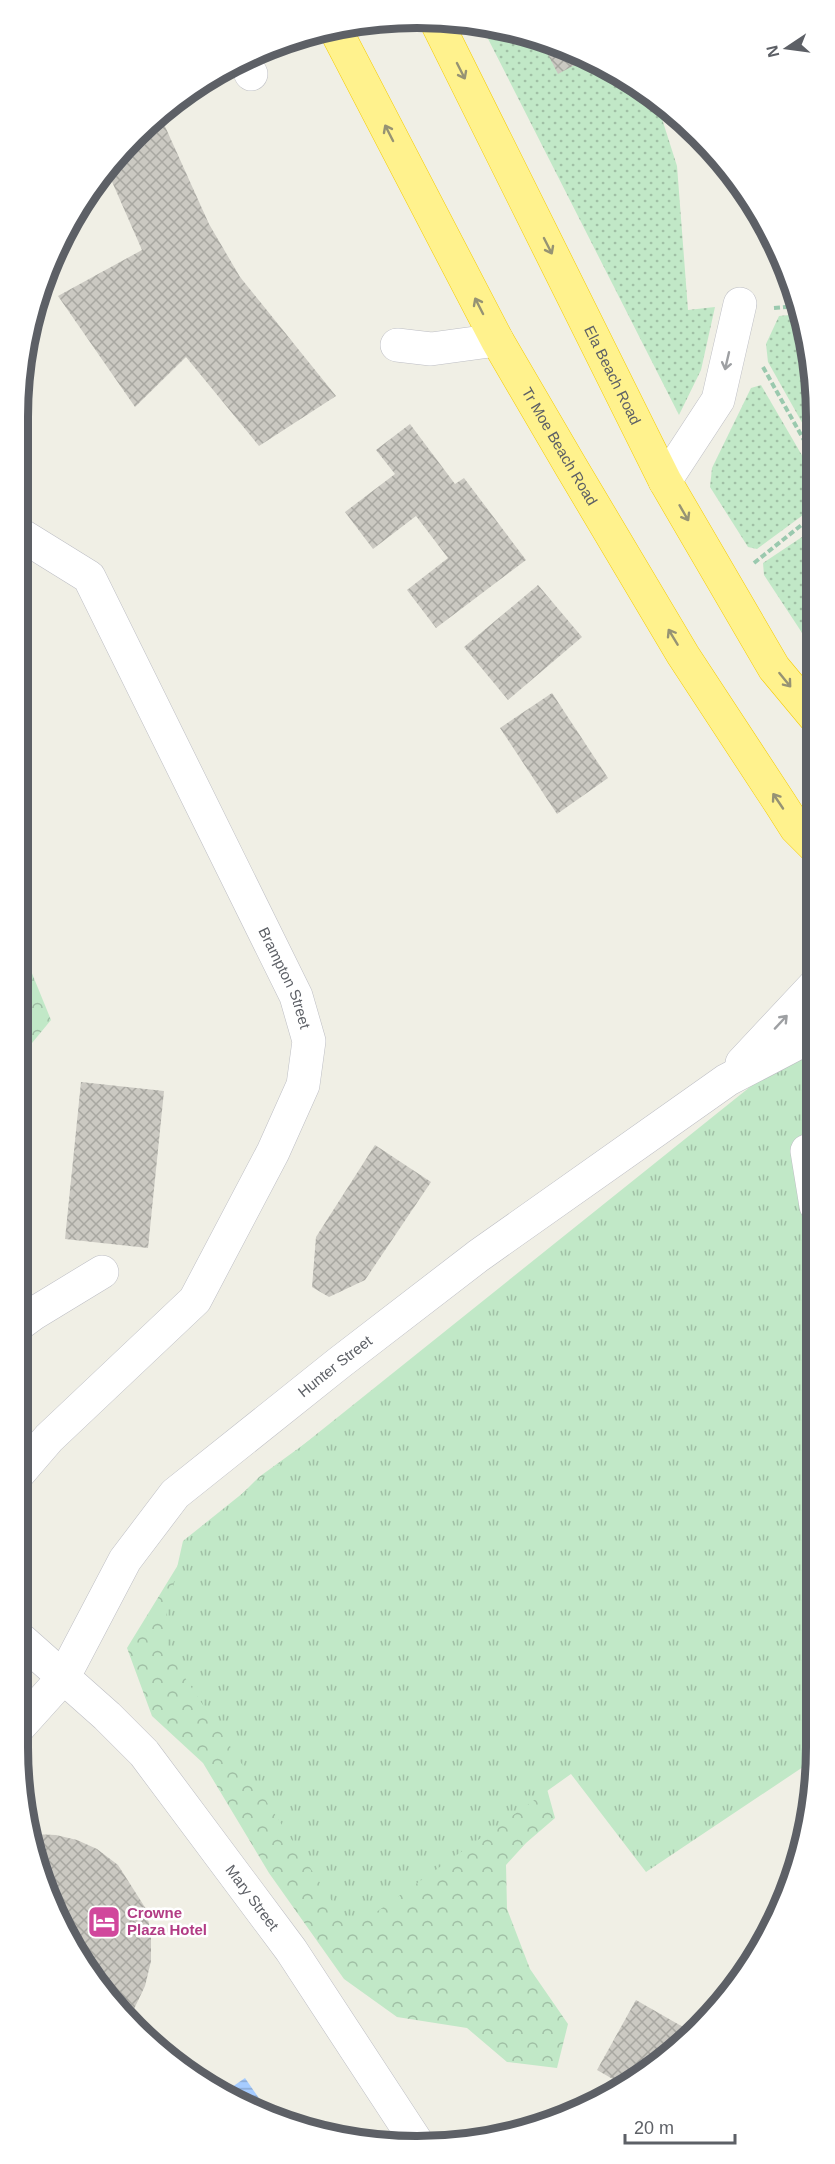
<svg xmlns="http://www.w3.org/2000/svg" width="835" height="2164" font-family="Arial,sans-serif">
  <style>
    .grass { fill: url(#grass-dots) }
    .forest { fill: url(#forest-crowns) }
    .park { fill: url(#park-tufts) }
    .water { fill: url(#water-rules) }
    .building { fill: url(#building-cross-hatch) }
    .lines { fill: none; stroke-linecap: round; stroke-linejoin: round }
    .minor-casing { stroke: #bdbec4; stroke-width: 34 }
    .highway-casing { stroke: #f5cc00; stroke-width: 34 }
    .path { stroke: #9ac9ae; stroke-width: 4; stroke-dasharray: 6 3; stroke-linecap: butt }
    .minor { stroke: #fff; stroke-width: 33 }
    .highway { stroke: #fff28d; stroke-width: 33 }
    .oneway { stroke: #969374 }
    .oneway2 { stroke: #9ea0a3 }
    .labels { text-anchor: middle; stroke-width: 5; stroke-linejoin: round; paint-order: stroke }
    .street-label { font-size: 15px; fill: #5d6066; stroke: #fff }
    .hotel-label { font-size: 15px; font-weight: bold; fill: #b23c85; stroke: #fff; text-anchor: start }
    .rim { fill: none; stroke: #5d6066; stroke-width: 8 }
  </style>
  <defs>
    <pattern id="grass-dots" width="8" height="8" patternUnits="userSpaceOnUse" patternTransform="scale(1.5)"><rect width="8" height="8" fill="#c1e8c7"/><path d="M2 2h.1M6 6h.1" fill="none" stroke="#a0bfa5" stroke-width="1.8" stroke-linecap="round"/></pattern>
    <pattern id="forest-crowns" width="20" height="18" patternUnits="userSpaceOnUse" patternTransform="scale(1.5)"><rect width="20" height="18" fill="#c1e8c7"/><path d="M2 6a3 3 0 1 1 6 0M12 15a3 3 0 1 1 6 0" fill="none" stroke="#a0bfa5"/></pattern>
    <pattern id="park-tufts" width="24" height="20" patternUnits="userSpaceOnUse" patternTransform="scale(1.5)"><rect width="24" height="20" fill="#c1e8c7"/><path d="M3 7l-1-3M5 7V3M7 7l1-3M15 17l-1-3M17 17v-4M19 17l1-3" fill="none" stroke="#a0bfa5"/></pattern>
    <pattern id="water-rules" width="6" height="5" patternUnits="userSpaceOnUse" patternTransform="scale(1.5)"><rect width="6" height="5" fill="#a6ccff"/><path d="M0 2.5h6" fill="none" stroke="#8aa9d2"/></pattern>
    <pattern id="building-cross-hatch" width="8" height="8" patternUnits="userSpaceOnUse" patternTransform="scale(1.5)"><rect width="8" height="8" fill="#cbc9c2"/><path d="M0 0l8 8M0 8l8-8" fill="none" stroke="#a8a7a1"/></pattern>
  </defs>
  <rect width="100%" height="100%" fill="#f0efe5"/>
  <g class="grass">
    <path d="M481,25l40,7 118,53 17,15 21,66 11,144 27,-3 -14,63 -22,45z"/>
    <path d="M800,314l14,51v79l-46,-82 -2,-18 13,-28z"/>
    <path d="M761,385l53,91v31l-57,42 -9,-2 -38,-60 2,-19 39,-80z"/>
    <path d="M814,529v122l-50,-76 -1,-12z"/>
  </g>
  <g class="forest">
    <path d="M18,939l33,81 -33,40z"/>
    <path d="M402,1373l129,358 24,87 -29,25 -20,22 1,44 23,60 38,55 -11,44 -50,-6 -40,-34 -70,-11 -53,-38 -75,-106 -66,-110 -51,-47 -25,-68 62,-101 70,-70z"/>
  </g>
  <path class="park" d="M815,1035l2,711 -2,13 -169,113 -75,-98 -220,156 -179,-272 -9,-28 20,-89z"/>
  <path class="water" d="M245,2078l27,39 -50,-23z"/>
  <g class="building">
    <path d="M541,41l43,19 -26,14z"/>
    <path d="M159,113l50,111 31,53 96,119 -77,50 -73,-89 -51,50 -77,-111 84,-46 -36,-82z"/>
    <path d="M410,424l45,60 9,-6 62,82 -90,68 -29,-38 41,-32 -32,-42 -43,33 -28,-37 50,-38 -19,-24z"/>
    <path d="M538,585l44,52 -74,63 -44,-53z"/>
    <path d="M552,693l56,85 -51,36 -57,-86z"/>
    <path d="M81,1082l83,9 -16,157 -83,-9z"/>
    <path d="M375,1145l56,37 -66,98 -36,17 -17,-10 4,-50z"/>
    <path d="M32,1834l24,1 21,5 20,9 21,16 28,44 5,25v27l-6,25 -11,23 -7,9 -10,-8 -46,-64 -32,-71z"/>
    <path d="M636,2000l54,31 -51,48 -14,7 -28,-16z"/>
  </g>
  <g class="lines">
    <defs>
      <g id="minor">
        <path d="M244,60l7,14"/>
        <path d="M397,345l34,4 66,-9"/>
        <path d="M665,481l53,-81 22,-96"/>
        <path id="s1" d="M18,533l71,44 207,419 13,45 -6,44 -30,67 -78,148 -146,138 -31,36"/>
        <path d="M742,1063l73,-78"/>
        <path d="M815,1148l-8,3 9,55"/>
        <path d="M18,1325l15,-11 69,-42"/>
        <path id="s2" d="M18,1637l89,79 37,37 147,197 125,191"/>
        <path id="s3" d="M18,1728l45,-50 62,-118 50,-66 164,-131 139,-107 249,-176 88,-46"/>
      </g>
      <g id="highway">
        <path id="s4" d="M435,19l230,462 109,187 40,48"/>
        <path id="s5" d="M335,29l162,311 73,125 113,190 97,148 16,25 19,19"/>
      </g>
    </defs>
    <use href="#minor" class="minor-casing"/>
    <use href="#highway" class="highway-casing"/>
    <g class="path">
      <path d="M774,308l24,-2"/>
      <path d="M763,367l51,91"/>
      <path d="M754,563l60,-48"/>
    </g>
    <use href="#minor" class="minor"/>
    <use href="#highway" class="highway"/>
  </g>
  <defs><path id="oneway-shaft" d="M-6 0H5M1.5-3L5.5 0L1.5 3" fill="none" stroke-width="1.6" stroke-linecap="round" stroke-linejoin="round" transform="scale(1.5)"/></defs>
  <g class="oneway">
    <use href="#oneway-shaft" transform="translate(461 71) rotate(63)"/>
    <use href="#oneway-shaft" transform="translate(389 133) rotate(-117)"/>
    <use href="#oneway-shaft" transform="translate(548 246) rotate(63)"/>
    <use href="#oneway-shaft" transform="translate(479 306) rotate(-117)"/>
    <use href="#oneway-shaft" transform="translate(684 513) rotate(60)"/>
    <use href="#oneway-shaft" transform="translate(673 637) rotate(-121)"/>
    <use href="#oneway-shaft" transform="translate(785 680) rotate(51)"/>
    <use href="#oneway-shaft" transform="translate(778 801) rotate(-124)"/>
  </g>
  <g class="oneway2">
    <use href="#oneway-shaft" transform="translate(727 361) rotate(103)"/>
    <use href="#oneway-shaft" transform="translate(781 1022) rotate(-47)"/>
  </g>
  <defs>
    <symbol id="hotel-square" viewBox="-11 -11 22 22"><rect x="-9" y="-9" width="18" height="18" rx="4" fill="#d1479c" stroke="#fff"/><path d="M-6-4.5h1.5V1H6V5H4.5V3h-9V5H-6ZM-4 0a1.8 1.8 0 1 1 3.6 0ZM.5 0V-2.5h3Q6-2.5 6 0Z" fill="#fff"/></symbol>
  </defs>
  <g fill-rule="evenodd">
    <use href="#hotel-square" x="85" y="1903" width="38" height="38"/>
  </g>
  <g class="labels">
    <g class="street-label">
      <text dy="5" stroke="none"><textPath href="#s4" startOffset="398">Ela Beach Road</textPath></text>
      <text dy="5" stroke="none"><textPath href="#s5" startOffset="474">Tr Moe Beach Road</textPath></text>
      <text dy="5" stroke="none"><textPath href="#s1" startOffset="530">Brampton Street</textPath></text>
      <text dy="5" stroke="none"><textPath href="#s3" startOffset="488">Hunter Street</textPath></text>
      <text dy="5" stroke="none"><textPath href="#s2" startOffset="352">Mary Street</textPath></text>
    </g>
    <g class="hotel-label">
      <text x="127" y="1918">Crowne<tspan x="127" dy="17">Plaza Hotel</tspan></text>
    </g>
  </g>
  <path d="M0 0H835V2164H0ZM417 28H417A389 389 0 0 1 806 417V1747A389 389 0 0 1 417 2136H417A389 389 0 0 1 28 1747V417A389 389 0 0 1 417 28Z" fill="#fff" fill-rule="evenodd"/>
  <path class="rim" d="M417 28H417A389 389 0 0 1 806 417V1747A389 389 0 0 1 417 2136H417A389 389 0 0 1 28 1747V417A389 389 0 0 1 417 28Z"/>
  <g transform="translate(787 48) rotate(257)" stroke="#ffffff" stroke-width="4.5" paint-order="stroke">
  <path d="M0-4.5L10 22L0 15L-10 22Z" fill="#5d6066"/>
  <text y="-9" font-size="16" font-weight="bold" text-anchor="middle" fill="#5d6066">N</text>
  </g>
  <path d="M625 2134v9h110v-9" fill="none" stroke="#5d6066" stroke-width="3"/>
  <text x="634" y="2134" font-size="18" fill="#5d6066" stroke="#ffffff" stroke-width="4.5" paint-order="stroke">20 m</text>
</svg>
